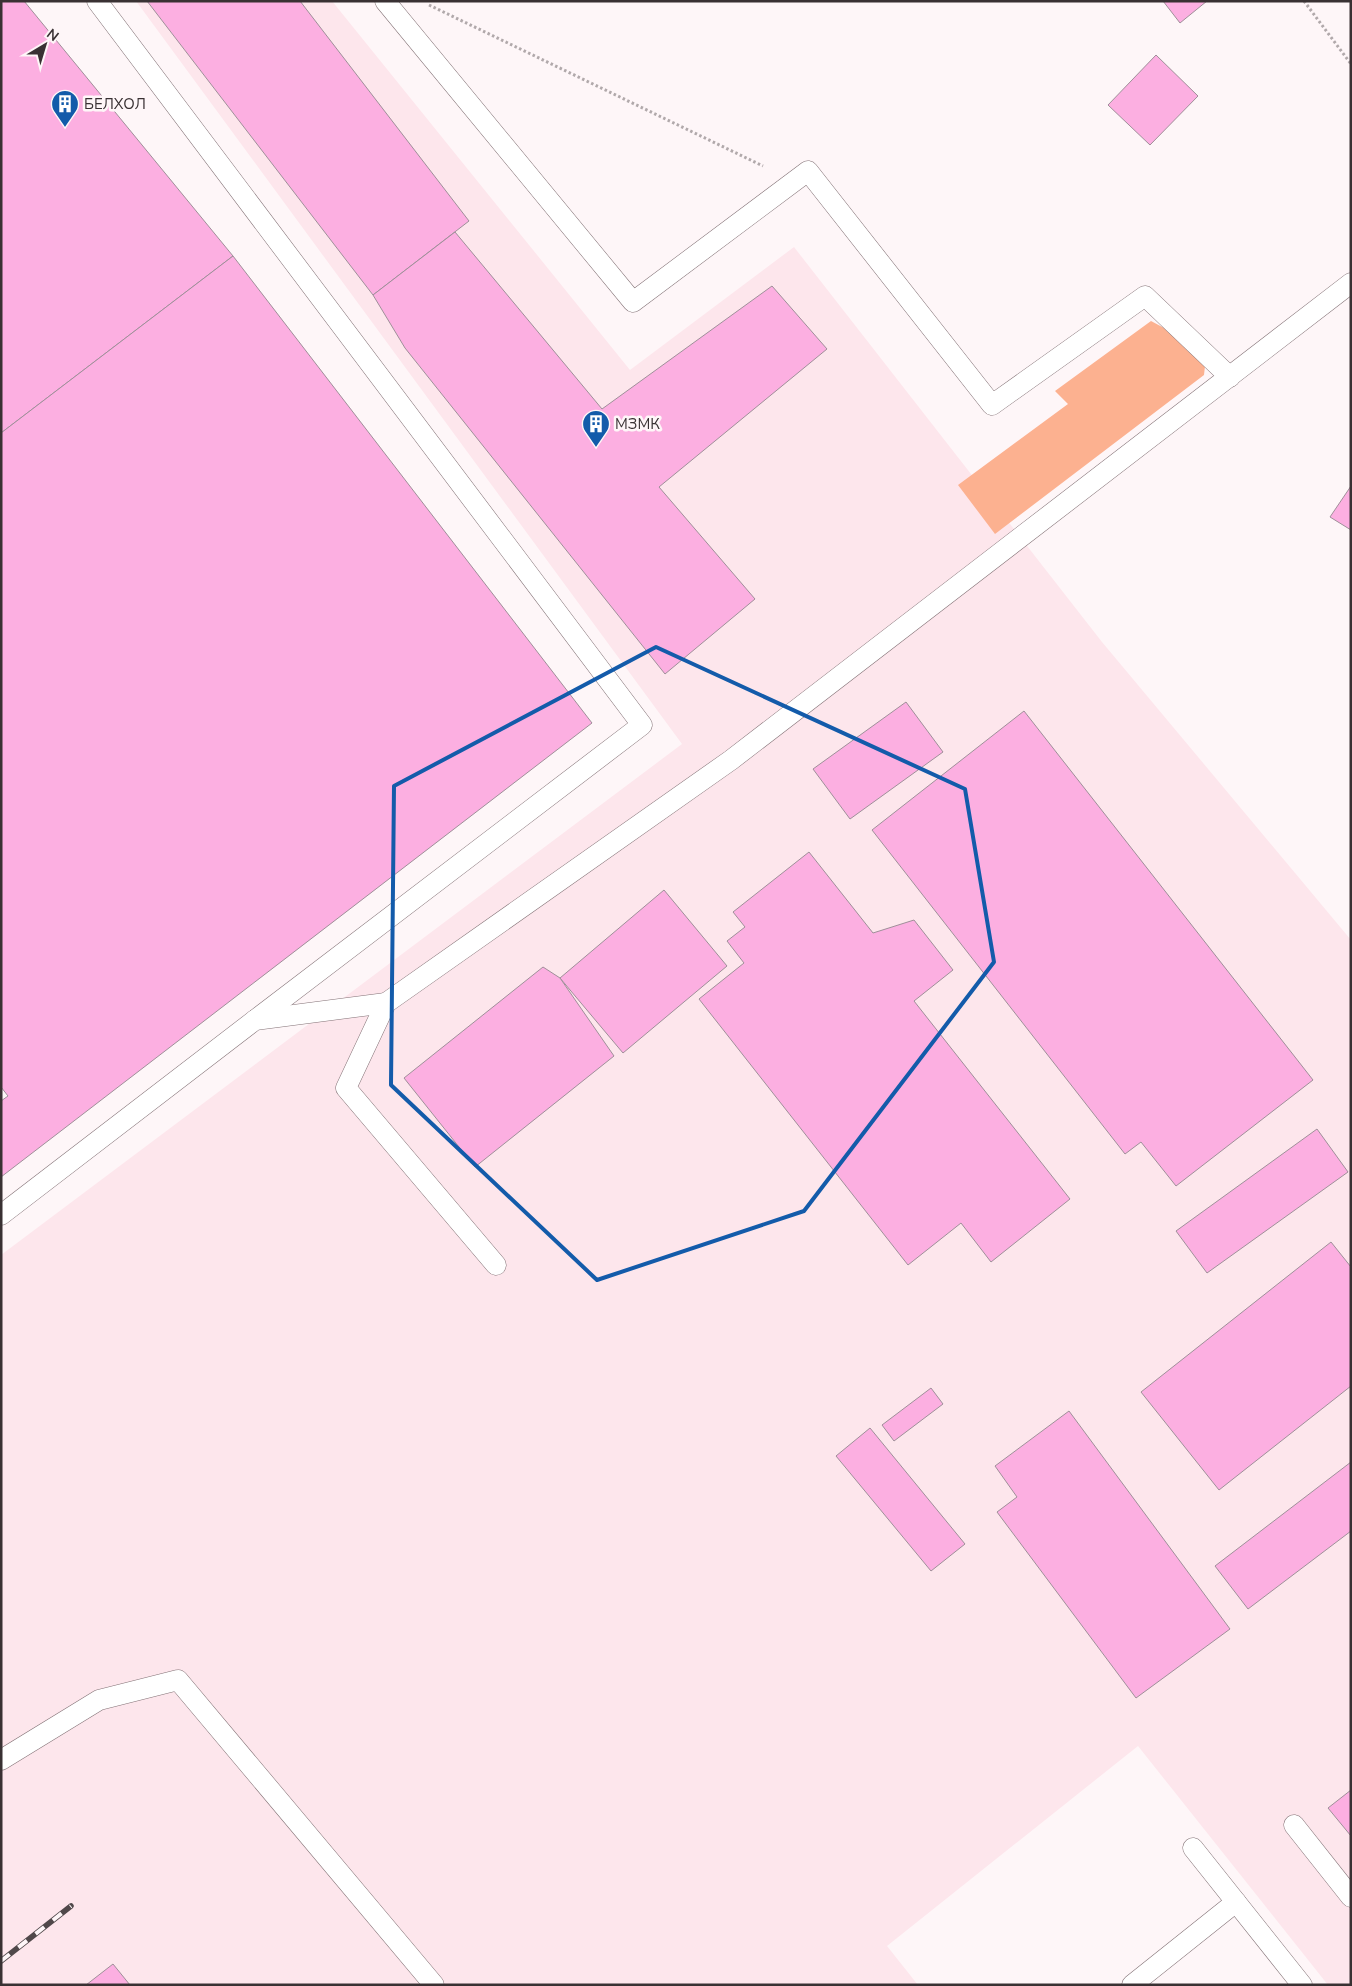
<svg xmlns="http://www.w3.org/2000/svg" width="1352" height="1986" font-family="'Nunito Sans',sans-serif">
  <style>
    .built { fill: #fde6ec }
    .green { fill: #fcb190 }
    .building { fill: #fcafe1; stroke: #9f8f99 }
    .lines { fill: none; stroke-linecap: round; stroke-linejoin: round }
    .service-casing { stroke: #837276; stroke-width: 21 }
    .path { stroke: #b1a9ab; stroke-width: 3; stroke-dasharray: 2.5 2.5; stroke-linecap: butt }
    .service { stroke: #fff; stroke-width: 20 }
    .rail-casing { stroke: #50484a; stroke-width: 5.5 }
    .rail { stroke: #fef6f8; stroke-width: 4; stroke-dasharray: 11; stroke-linecap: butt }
    .marked { fill: none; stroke: #135baa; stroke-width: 4; stroke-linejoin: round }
    .labels { text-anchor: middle; stroke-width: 5; stroke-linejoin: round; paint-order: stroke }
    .poi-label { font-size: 15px; fill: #393133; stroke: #fef6f8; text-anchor: start }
  </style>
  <rect width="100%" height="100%" fill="#fef6f8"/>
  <path class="built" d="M136,1h196l298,369 164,-123 308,395 249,298v1045h-23l-190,-239 -251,200 31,39h-917v-730l681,-511z"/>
  <path class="green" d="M1151,321l30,16 24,29 -1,9 -209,159 -37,-49 110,-81 -13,-13z"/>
  <g class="building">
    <path d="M1,1h23l209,255 -232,177z"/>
    <path d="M147,1h153l169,220 -96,74z"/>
    <path d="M1163,1h44l-27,22z"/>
    <path d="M1156,55l42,41 -48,49 -42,-40z"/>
    <path d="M455,232l147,177 170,-123 55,63 -168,138 96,112 -90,75 -260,-326 -32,-53z"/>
    <path d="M233,256l359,467 -591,454v-76l7,-5 -7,-9v-654z"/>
    <path d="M1351,486v44l-21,-13z"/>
    <path d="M906,702l37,50 -93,67 -37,-50z"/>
    <path d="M1024,711l289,369 -137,106 -35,-44 -16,12 -253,-324z"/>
    <path d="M809,852l64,81 41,-13 39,50 -39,31 156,198 -79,63 -30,-39 -53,42 -209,-266 45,-36 -17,-22 18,-14 -12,-15z"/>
    <path d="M664,890l63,76 -104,87 -63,-75z"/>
    <path d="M543,967l17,11 54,78 -139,111 -71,-89z"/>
    <path d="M1317,1129l31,43 -141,101 -31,-42z"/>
    <path d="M1331,1242l20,25v119l-132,104 -78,-98z"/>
    <path d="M931,1388l12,16 -49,37 -12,-16z"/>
    <path d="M1069,1411l161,218 -94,69 -139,-186 20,-15 -22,-31z"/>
    <path d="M870,1428l95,116 -34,27 -95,-115z"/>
    <path d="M1351,1462v69l-103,78 -33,-43z"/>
    <path d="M1351,1790v46l-23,-28z"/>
    <path d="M113,1964l17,21h-44z"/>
  </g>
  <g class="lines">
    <defs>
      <g id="service">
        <path d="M97,1l545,724 -387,295"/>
        <path d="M385,1l248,301 175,-131 184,234 153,-109 85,81"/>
        <path d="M1,1215l254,-195 131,-17"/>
        <path d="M496,1265l-150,-177 40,-85 345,-243 620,-477"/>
        <path d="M1,1760l98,-60 79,-20 256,305"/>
        <path d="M1294,1825l57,72"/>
        <path d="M1193,1848l109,137"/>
        <path d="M1132,1985l104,-83"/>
      </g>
    </defs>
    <use href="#service" class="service-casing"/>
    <g class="path">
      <path d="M1304,1l47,63"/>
      <path d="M429,5l334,161"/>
    </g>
    <use href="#service" class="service"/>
    <defs>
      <path id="rail" d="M1,1961l70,-55"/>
    </defs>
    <use href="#rail" class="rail-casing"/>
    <use href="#rail" class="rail"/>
  </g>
  <path class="marked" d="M656,647l309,142 29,173 -190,249 -207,69 -206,-195 3,-299z"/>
  <defs>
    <symbol id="building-pin" viewBox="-11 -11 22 30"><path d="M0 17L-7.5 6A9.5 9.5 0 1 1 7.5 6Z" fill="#135baa" stroke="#fef6f8"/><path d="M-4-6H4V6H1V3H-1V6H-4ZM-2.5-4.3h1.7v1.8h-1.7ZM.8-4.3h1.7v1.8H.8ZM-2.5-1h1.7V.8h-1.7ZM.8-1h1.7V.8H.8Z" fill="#fff"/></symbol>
  </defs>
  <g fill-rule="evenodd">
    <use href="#building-pin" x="49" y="88" width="32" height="43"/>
    <use href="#building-pin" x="580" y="408" width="32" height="43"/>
  </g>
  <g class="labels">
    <g class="poi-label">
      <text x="84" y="109">БЕЛХОЛ</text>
      <text x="615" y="429">МЗМК</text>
    </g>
  </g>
  <rect width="1352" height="1986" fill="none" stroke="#393133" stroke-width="5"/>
  <g transform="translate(45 45) rotate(38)" stroke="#fef6f8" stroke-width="4" paint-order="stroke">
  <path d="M0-4L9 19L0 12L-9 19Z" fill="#393133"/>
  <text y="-8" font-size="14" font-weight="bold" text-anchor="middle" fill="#393133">N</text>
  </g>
</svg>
